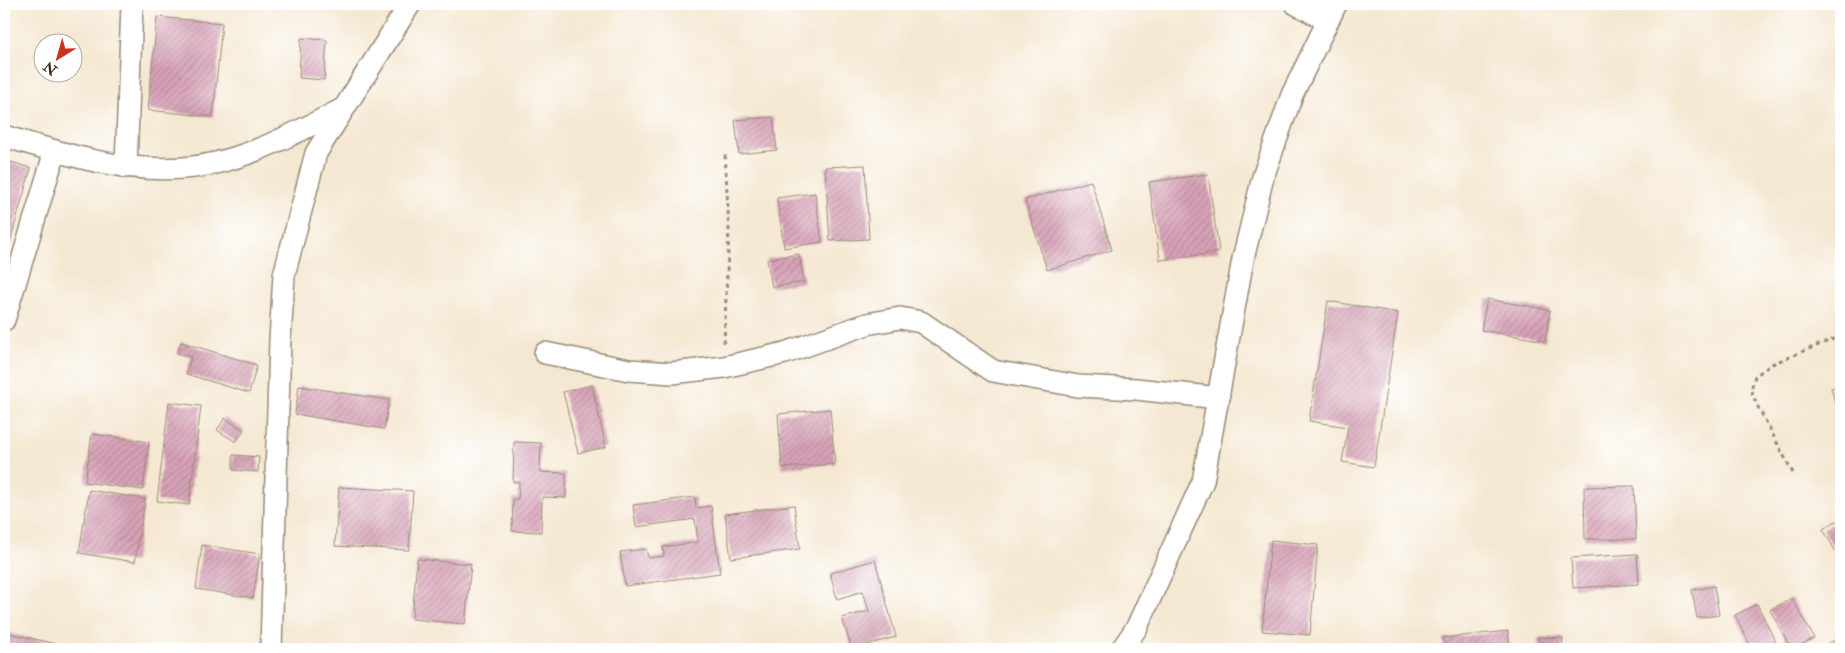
<svg xmlns="http://www.w3.org/2000/svg" width="1845" height="653" font-family="'IM FELL Double Pica',serif">
  <style>
    .building { fill: url(#building-hatch) }
    .lines { fill: none; stroke-linecap: round; stroke-linejoin: round }
    .minor-casing { stroke: #988978; stroke-width: 24 }
    .path { stroke: #988978; stroke-width: 3; stroke-dasharray: 4 4; stroke-linecap: butt }
    .minor { stroke: #fff; stroke-width: 21 }
  </style>
  <defs>
    <pattern id="building-hatch" width="6" height="6" patternUnits="userSpaceOnUse" patternTransform="scale(1.25)"><rect width="6" height="6" fill="#d8a3b8"/><path d="M-1 1l2-2M0 6l6-6M5 7l2-2" fill="none" stroke="#b08595"/></pattern>
  </defs>
  <rect width="100%" height="100%" fill="#fff"/>
  <filter id="ink" filterUnits="userSpaceOnUse"><feTurbulence type="fractalNoise" baseFrequency=".02" numOctaves="2"/><feDisplacementMap in="SourceGraphic" scale="10" xChannelSelector="R" yChannelSelector="G"/><feConvolveMatrix kernelMatrix="1 2 1 2 8 2 1 2 1" color-interpolation-filters="sRGB"/></filter>
  <filter id="wash" filterUnits="userSpaceOnUse"><feTurbulence type="fractalNoise" baseFrequency=".0096" numOctaves="4" result="noise"/><feDisplacementMap in="SourceGraphic" scale="20" xChannelSelector="R" yChannelSelector="G"/><feGaussianBlur stdDeviation="1.12" result="paint"/><feColorMatrix in="noise" values="0 0 0 0 0 0 0 0 0 0 0 0 0 0 0 0 0 1.4 0 .05"/><feComposite in="paint" operator="in"/></filter>
  <g filter="url(#wash)">
    <rect width="100%" height="100%" fill="#f5e8d2"/>
    <g id="blocks">
      <g class="building">
        <path d="M157,17l65,6 -9,94 -65,-7z"/>
        <path d="M301,38l26,2 -3,40 -25,-2z"/>
        <path d="M773,117l4,33 -38,4 -4,-34z"/>
        <path d="M4,160l27,8 -25,88 -2,-1z"/>
        <path d="M865,165l4,74 -39,2 -5,-74z"/>
        <path d="M1208,174l11,78 -59,8 -11,-78z"/>
        <path d="M1091,181l21,69 -65,20 -22,-70z"/>
        <path d="M815,193l7,49 -38,6 -7,-50z"/>
        <path d="M799,254l5,28 -32,5 -5,-28z"/>
        <path d="M1487,299l63,11 -5,31 -64,-11z"/>
        <path d="M1328,301l70,12 -24,154 -32,-5 6,-35 -39,-6z"/>
        <path d="M181,342l76,23 -8,28 -63,-19 5,-17 -14,-4z"/>
        <path d="M592,385l14,62 -28,6 -15,-61z"/>
        <path d="M1841,385v22l-4,2 -6,-21z"/>
        <path d="M299,386l90,14 -5,29 -89,-15z"/>
        <path d="M169,402l32,4 -12,99 -32,-4z"/>
        <path d="M830,409l5,55 -53,4 -4,-54z"/>
        <path d="M225,418l19,12 -8,12 -19,-12z"/>
        <path d="M92,434l57,8 -6,48 -58,-8z"/>
        <path d="M514,442l27,1 -1,29 26,1v25l-24,-1 -1,35 -29,-1 1,-32h5l1,-17h-6z"/>
        <path d="M233,455l26,2 -1,15 -25,-2z"/>
        <path d="M1634,486l2,53h-51l-1,-52z"/>
        <path d="M339,487l74,4 -4,59 -74,-4z"/>
        <path d="M89,490l56,9 -10,63 -56,-9z"/>
        <path d="M695,497l1,11 15,-2 9,67 -95,13 -5,-34 26,-3 2,9 16,-2 -1,-9 35,-5 -3,-23 -59,8 -3,-22z"/>
        <path d="M794,505l6,44 -69,9 -6,-44z"/>
        <path d="M1841,518v43l-18,-32z"/>
        <path d="M1271,540l47,5 -8,90 -48,-4z"/>
        <path d="M202,545l58,9 -7,44 -57,-9z"/>
        <path d="M1637,554l2,30 -66,4 -2,-30z"/>
        <path d="M417,559l54,5 -6,60 -53,-5z"/>
        <path d="M875,560l21,77 -44,12 -10,-31 27,-7 -6,-20 -26,8 -7,-26z"/>
        <path d="M1714,586l5,29 -22,3 -5,-28z"/>
        <path d="M1792,598l22,40 -21,11h-2l-21,-39z"/>
        <path d="M1757,604l22,45h-27l-17,-34z"/>
        <path d="M1508,631l2,18h-66l-1,-11z"/>
        <path d="M4,632l52,12 -1,5h-51z"/>
        <path d="M1539,637l24,1 -1,11h-23z"/>
        <path d="M1841,637v12h-24z"/>
      </g>
    </g>
  </g>
  <g filter="url(#ink)">
    <use href="#blocks" fill-opacity="0" stroke="#988978" stroke-width="1"/>
    <g class="lines">
      <defs>
        <g id="minor">
          <path d="M1296,4l31,16"/>
          <path d="M4,136c57,17 118,37 179,32 57,-4 110,-34 160,-59"/>
          <path d="M126,167l6,-163"/>
          <path d="M4,320l51,-169"/>
          <path d="M545,353l84,17 43,3 52,-6 61,-14 82,-29 33,-6 21,4 72,49 85,15 58,3 83,9"/>
          <path d="M271,649l9,-309 4,-65 32,-122 94,-149"/>
          <path d="M1122,649l15,-22 66,-146 40,-222 20,-82 29,-82 44,-91"/>
        </g>
      </defs>
      <use href="#minor" class="minor-casing"/>
      <g class="path">
        <path d="M724,343l5,-114 -4,-75"/>
        <path d="M1793,473l-36,-68 -6,-15 4,-14 17,-12 69,-28"/>
      </g>
      <use href="#minor" class="minor"/>
    </g>
  </g>
  <rect width="1845" height="653" fill="none" stroke="#fff" stroke-width="20"/>
  <g transform="translate(58 58) rotate(217)"><circle r="24" fill="#ffffff" stroke="#b1aaa5"/>
  <path d="M0-4L9 19L0 12L-9 19Z" fill="#c8321e"/>
  <text y="-8" font-size="14" font-weight="bold" text-anchor="middle" fill="#3b2a1e">N</text>
  </g>
</svg>
